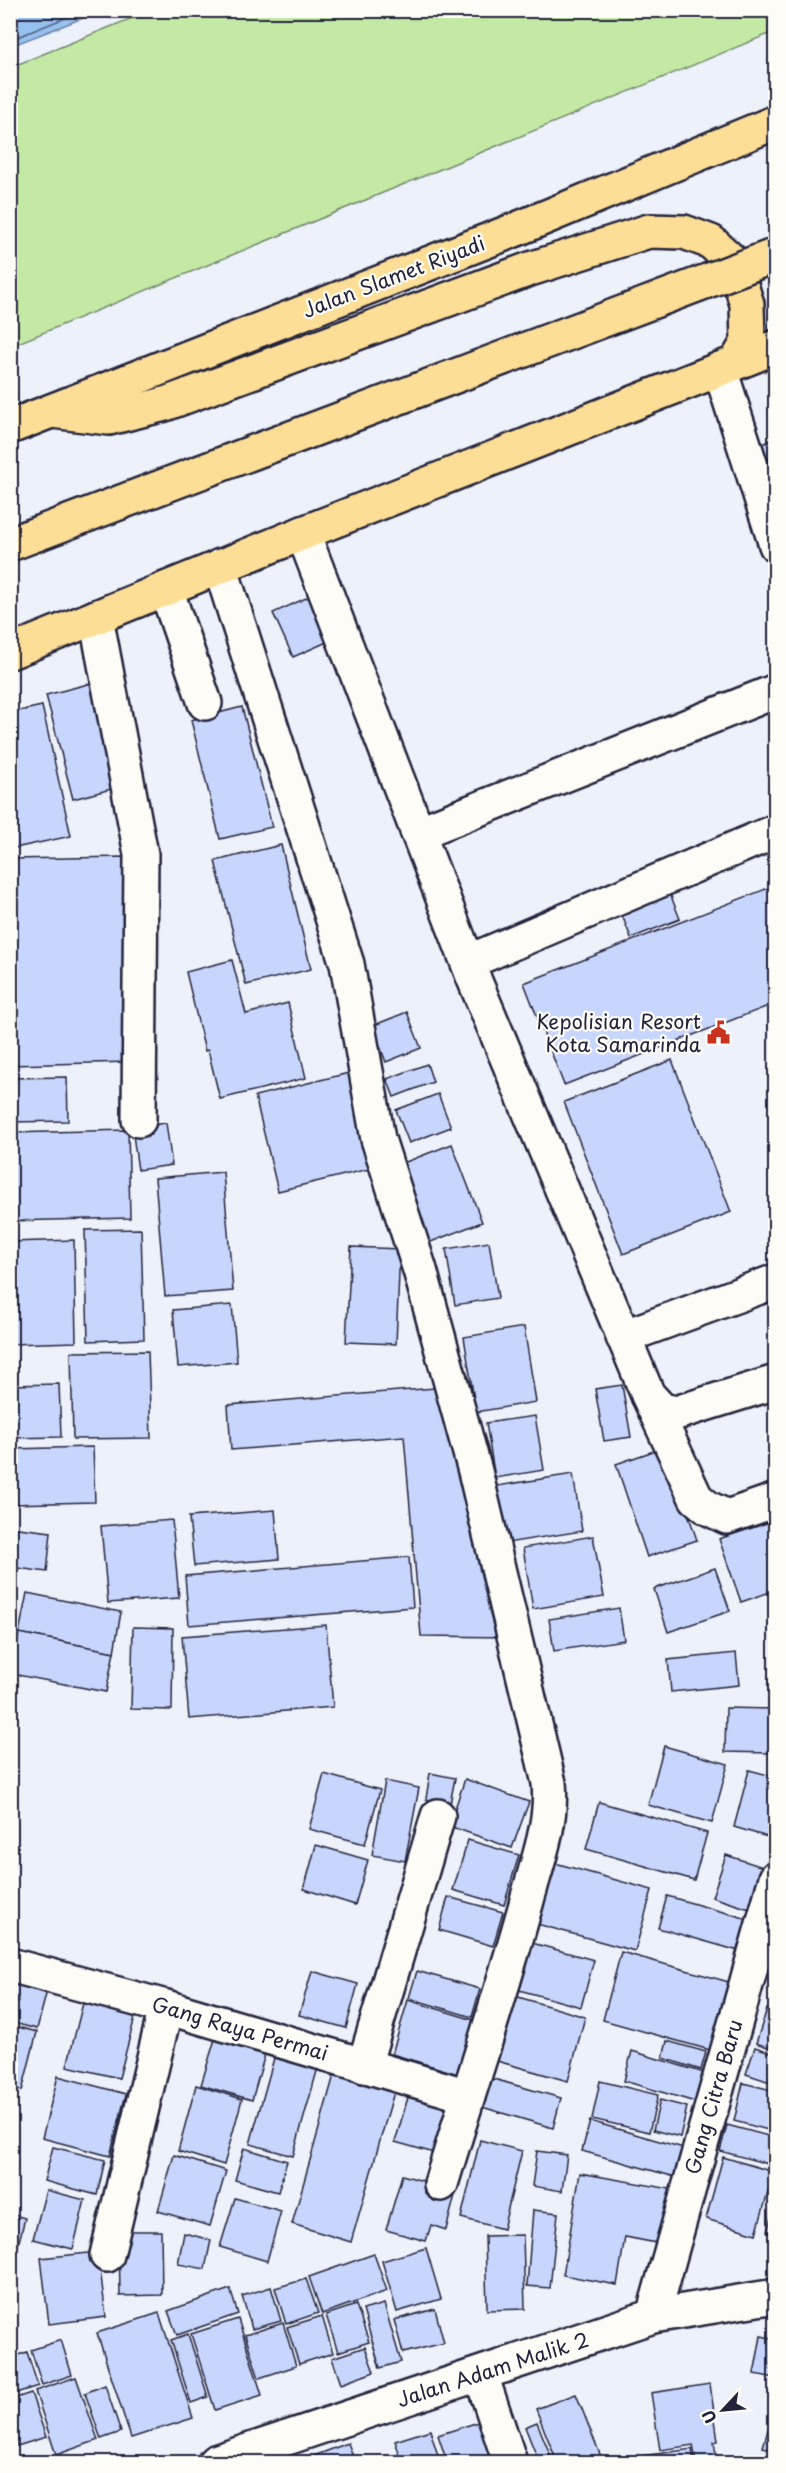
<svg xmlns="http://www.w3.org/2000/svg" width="786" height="2473" font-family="'Playpen Sans',sans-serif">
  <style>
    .green { fill: #c3e9a4; stroke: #728670; stroke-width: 1.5 }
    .water { fill: #96c1ef; stroke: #6881a7; stroke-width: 1.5 }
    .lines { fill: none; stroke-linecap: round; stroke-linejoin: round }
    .shore { stroke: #506283; stroke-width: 1.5 }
    .building { fill: #c8d6fd; stroke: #22223b; stroke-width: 1.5 }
    .minor-casing { stroke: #22223b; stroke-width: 38 }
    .highway-casing { stroke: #22223b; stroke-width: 38 }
    .minor { stroke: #fdfcf7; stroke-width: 33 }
    .highway { stroke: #fdde96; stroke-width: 33 }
    .highway-bridge-casing { stroke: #22223b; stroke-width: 38; stroke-linecap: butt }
    .highway-bridge { stroke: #fdde96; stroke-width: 33 }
    .labels { text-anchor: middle; stroke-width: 4.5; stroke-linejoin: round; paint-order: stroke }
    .street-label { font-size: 20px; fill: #22223b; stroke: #fdfcf7 }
    .poi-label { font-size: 20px; fill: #22223b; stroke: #fdfcf7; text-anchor: end }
  </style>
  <rect width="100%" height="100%" fill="#edf1f9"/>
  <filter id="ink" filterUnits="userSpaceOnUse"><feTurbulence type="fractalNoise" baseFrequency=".0167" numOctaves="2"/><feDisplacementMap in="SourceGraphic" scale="12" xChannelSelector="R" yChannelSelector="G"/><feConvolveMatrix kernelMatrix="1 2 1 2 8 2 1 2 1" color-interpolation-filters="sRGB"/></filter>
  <g filter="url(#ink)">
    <path class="green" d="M152,10h623l1,21 -765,315v-279z"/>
    <path class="water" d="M11,10h90v1l-90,35z"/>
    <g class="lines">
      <path class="shore" d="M10,40l75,-30"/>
    </g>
    <g class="building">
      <path d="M776,439v40l-14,-35z"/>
      <path d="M317,593l19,45 -43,19 -20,-44z"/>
      <path d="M92,683l27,104 -46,12 -27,-104z"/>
      <path d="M42,706l29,130 -61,13v-136z"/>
      <path d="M242,707l30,120 -52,12 -29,-119z"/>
      <path d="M281,845l30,124 -65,16 -31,-124z"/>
      <path d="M125,857l6,205 -121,3v-206z"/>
      <path d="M776,885v118l-212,82 -40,-102z"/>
      <path d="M667,886l13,33 -49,19 -13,-33z"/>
      <path d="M232,960l14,54 42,-11 18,75 -86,21 -12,-49 -3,1 -19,-79z"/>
      <path d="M407,1012l14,36 -35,14 -14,-36z"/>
      <path d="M672,1060l59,152 -108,42 -59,-152z"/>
      <path d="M427,1064l6,18 -39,15 -7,-18z"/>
      <path d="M349,1073l24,95 -95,23 -23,-95z"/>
      <path d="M67,1077l1,44 -58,1v-44z"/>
      <path d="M438,1094l13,33 -42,16 -13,-33z"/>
      <path d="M166,1123l6,42 -34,5 -6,-42z"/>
      <path d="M128,1130l2,88 -120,3v-88z"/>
      <path d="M452,1144l30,78 -59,23 -30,-78z"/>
      <path d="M223,1172l10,119 -68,5 -10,-118z"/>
      <path d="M141,1229l3,110 -56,2 -3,-111z"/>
      <path d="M74,1240l2,102 -66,2v-102z"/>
      <path d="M489,1242l9,56 -43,7 -9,-56z"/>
      <path d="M351,1247l49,2 -4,95 -50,-2z"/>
      <path d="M232,1305l5,57 -59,5 -5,-57z"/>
      <path d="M524,1327l12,75 -60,10 -12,-75z"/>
      <path d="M148,1351l3,87 -78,1 -2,-87z"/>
      <path d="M59,1384l2,53 -51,1v-53z"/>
      <path d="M622,1385l9,52 -27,4 -9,-52z"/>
      <path d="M435,1388l75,249 -89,-1 -17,-200 -173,14 -3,-45z"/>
      <path d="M535,1416l9,54 -49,8 -9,-55z"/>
      <path d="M93,1447l2,55 -85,2v-55z"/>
      <path d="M665,1447l32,93 -50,17 -31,-93z"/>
      <path d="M573,1474l9,57 -75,12 -10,-57z"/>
      <path d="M275,1510l4,49 -85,7 -5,-49z"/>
      <path d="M172,1520l7,78 -71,5 -7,-77z"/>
      <path d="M776,1520v70l-35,12 -22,-63z"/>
      <path d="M10,1527l41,5 -4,40 -37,-5z"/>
      <path d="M593,1536l11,61 -71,12 -10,-61z"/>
      <path d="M409,1557l4,50 -224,18 -4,-49z"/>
      <path d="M715,1568l15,43 -62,21 -14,-43z"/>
      <path d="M27,1593l94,19 -7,40 -95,-19z"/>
      <path d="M619,1608l5,32 -70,11 -5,-32z"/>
      <path d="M326,1625l7,82 -144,12 -7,-83z"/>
      <path d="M133,1627l40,1 -1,82 -41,-1z"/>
      <path d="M19,1633l95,19 -8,40 -94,-18z"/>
      <path d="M736,1653l3,32 -68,7 -3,-32z"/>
      <path d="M726,1708l47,1 -1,44 -47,-1z"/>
      <path d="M664,1746l64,18 -16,59 -64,-18z"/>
      <path d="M749,1770l27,7 -2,62 -40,-12z"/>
      <path d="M430,1773l25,5 -5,26 -24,-5z"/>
      <path d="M324,1774l56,16 -15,54 -56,-15z"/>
      <path d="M465,1779l64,23 -17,46 -63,-22z"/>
      <path d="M385,1781l34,7 -14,73 -33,-6z"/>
      <path d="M599,1802l108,31 -13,47 -108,-31z"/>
      <path d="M468,1840l51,15 -15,50 -51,-15z"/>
      <path d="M316,1845l52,15 -13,45 -51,-16z"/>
      <path d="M726,1855l43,14 -13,42 -44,-14z"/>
      <path d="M555,1863l97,27 -17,61 -98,-27z"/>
      <path d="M667,1896l88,25 -9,32 -88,-25z"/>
      <path d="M448,1897l55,15 -10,34 -54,-16z"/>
      <path d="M532,1943l62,17 -13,47 -62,-17z"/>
      <path d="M621,1952l108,30 -19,68 -107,-30z"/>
      <path d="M10,1968l40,11 -13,50 -27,-7z"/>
      <path d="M312,1971l46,13 -12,44 -47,-13z"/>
      <path d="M417,1971l63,18 -8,28 -63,-19z"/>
      <path d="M515,1996l70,21 -17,64 -71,-20z"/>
      <path d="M408,2000l66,20 -16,54 -66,-20z"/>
      <path d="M83,2003l52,14 -16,61 -52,-12z"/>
      <path d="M767,2009l9,3v38l-20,-7z"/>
      <path d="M10,2025l27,7 -15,59 -12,-3z"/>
      <path d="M219,2026l50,14 -17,60 -51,-15z"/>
      <path d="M667,2041l39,11 -5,18 -38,-12z"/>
      <path d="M755,2047l21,7v30l-30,-10z"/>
      <path d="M276,2051l43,13 -26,92 -43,-12z"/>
      <path d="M632,2051l79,24 -9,29 -78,-23z"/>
      <path d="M336,2068l60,17 -45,157 -59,-18z"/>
      <path d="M58,2076l68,18 -16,62 -68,-18z"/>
      <path d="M490,2078l71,20 -8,30 -71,-21z"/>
      <path d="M600,2081l58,14 -9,37 -57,-13z"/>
      <path d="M743,2083l33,8v41l-42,-11z"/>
      <path d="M196,2085l46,14 -18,66 -46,-14z"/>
      <path d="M411,2087l50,14 -16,55 -50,-14z"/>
      <path d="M10,2092l7,2 -7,27z"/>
      <path d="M660,2100l27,7 -7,30 -27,-7z"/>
      <path d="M590,2121l97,28 -8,29 -97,-27z"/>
      <path d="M727,2125l49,13v28l-56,-15z"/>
      <path d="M480,2140l42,11 -19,78 -42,-11z"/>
      <path d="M53,2147l52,13 -8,35 -53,-14z"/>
      <path d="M244,2148l43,13 -9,31 -43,-12z"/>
      <path d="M537,2151l30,4 -5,36 -30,-5z"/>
      <path d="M174,2155l52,16 -16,55 -52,-15z"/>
      <path d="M723,2157l51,15 -18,62 -50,-15z"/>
      <path d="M580,2173l96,17 -9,55 -42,-8 -8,48 -54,-10z"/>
      <path d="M402,2175l39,11 -1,5 15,4 -9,35 -15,-5 -5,16 -40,-11z"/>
      <path d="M46,2190l39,10 -12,49 -40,-10z"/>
      <path d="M235,2198l46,13 -14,50 -47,-14z"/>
      <path d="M776,2200v35l-9,-3z"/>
      <path d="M533,2210l25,3 -8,75 -23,-2z"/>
      <path d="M10,2214l15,4 -14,55h-1z"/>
      <path d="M119,2231h42l1,64 -42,1z"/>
      <path d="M184,2233l27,7 -6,29 -27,-5z"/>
      <path d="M523,2235l2,74 -38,1 -2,-74z"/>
      <path d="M426,2248l15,51 -44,13 -15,-51z"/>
      <path d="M98,2252l8,65 -57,7 -8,-66z"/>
      <path d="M374,2254l13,37 -65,23 -13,-37z"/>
      <path d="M306,2279l12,34 -32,11 -11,-36z"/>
      <path d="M271,2287l10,34 -29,8 -10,-33z"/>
      <path d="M230,2289l8,25 -61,21 -9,-24z"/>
      <path d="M384,2304l17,58 -21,6 -17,-58z"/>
      <path d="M356,2305l13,37 -31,10 -12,-37z"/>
      <path d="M435,2309l9,34 -41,10 -9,-33z"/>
      <path d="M159,2313l34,105 -62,20 -34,-105z"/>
      <path d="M322,2316l11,37 -34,11 -12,-37z"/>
      <path d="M238,2319l24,76 -47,15 -24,-76z"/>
      <path d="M283,2323l13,43 -37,12 -14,-43z"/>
      <path d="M188,2334l20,63 -17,6 -20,-63z"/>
      <path d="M761,2336l15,3v39l-22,-4z"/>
      <path d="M61,2340l11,35 -30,10 -11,-35z"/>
      <path d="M365,2347l9,25 -33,12 -9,-26z"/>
      <path d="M27,2352l11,34 -28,9v-37z"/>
      <path d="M76,2377l22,63 -42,15 -21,-64z"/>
      <path d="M710,2384l8,57 -4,1 3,20h-21l-3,-17 -33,5 -9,-57z"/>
      <path d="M105,2385l16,47 -20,7 -16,-46z"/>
      <path d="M31,2393l15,44 -29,9 -7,-20v-26z"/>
      <path d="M576,2394l27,68h-46l-21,-53z"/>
      <path d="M494,2417l15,45h-62l-9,-27z"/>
      <path d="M537,2422l16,40h-14l-14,-35z"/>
      <path d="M770,2423l6,2v26l-13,-4z"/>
      <path d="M430,2430l10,32h-38l-7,-21z"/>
      <path d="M348,2443l7,19h-39l-2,-6z"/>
      <path d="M692,2449l2,13h-51l-1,-6z"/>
    </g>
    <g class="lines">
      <defs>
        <g id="minor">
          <path d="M720,369l56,176"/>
          <path d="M303,533l171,446 174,416 14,15 14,3 100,-31"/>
          <path d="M220,566l127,398 31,175 42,131 55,201 74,312c4,41 -13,82 -23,121 -26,94 -57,187 -85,280"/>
          <path d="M166,589l39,114"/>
          <path d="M96,617l45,237 -2,266"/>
          <path d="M418,833l358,-142"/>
          <path d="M468,962l308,-131"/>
          <path d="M623,1337l153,-56"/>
          <path d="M648,1395l48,103 12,10 19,9 49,-17"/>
          <path d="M10,1965l156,42 302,89"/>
          <path d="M364,2066l74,-250"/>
          <path d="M107,2255l59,-248"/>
          <path d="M653,2316l123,-438"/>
          <path d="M481,2375l29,87"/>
          <path d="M215,2462l438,-146 123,-20"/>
        </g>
        <g id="highway">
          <path d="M52,411l57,7 56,-14 365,-135 119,-38 35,1 27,10 23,21 13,41 1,38 -11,19"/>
          <path d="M10,427l507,-198 259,-107"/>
          <path d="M10,652l293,-119 473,-186"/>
        </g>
      </defs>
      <use href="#minor" class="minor-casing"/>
      <use href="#highway" class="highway-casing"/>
      <use href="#minor" class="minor"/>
      <use href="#highway" class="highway"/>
      <defs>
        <path id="highway-bridge" d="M10,544l766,-289"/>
      </defs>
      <use href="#highway-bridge" class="highway-bridge-casing"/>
      <use href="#highway-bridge" class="highway-bridge"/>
    </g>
  </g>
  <defs>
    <symbol id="civic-bare" viewBox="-9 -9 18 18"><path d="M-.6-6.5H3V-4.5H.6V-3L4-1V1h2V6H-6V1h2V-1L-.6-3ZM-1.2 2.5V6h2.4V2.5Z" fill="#c8321e" stroke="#fdfcf7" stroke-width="2.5" paint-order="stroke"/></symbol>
  </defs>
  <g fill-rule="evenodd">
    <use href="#civic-bare" x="702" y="1016" width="33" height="33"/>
  </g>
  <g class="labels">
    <g class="street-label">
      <text transform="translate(394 277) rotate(-21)" y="7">Jalan Slamet Riyadi</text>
      <text transform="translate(240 2029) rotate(16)" y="7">Gang Raya Permai</text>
      <text transform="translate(714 2097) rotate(-74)" y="7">Gang Citra Baru</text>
      <text transform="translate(493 2370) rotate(-18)" y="7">Jalan Adam Malik 2</text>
    </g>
    <g class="poi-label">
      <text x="701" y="1029">Kepolisian Resort<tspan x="701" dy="23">Kota Samarinda</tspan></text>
    </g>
  </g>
  <rect width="786" height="2473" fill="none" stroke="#fdfcf7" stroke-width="36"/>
  <rect x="18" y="18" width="750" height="2437" fill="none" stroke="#22223b" stroke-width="2" filter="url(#ink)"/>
  <g transform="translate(723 2410) rotate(244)" stroke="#fdfcf7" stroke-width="4.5" paint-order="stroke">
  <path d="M0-4.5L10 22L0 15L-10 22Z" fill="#22223b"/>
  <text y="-9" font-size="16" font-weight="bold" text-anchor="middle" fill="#22223b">U</text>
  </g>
</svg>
